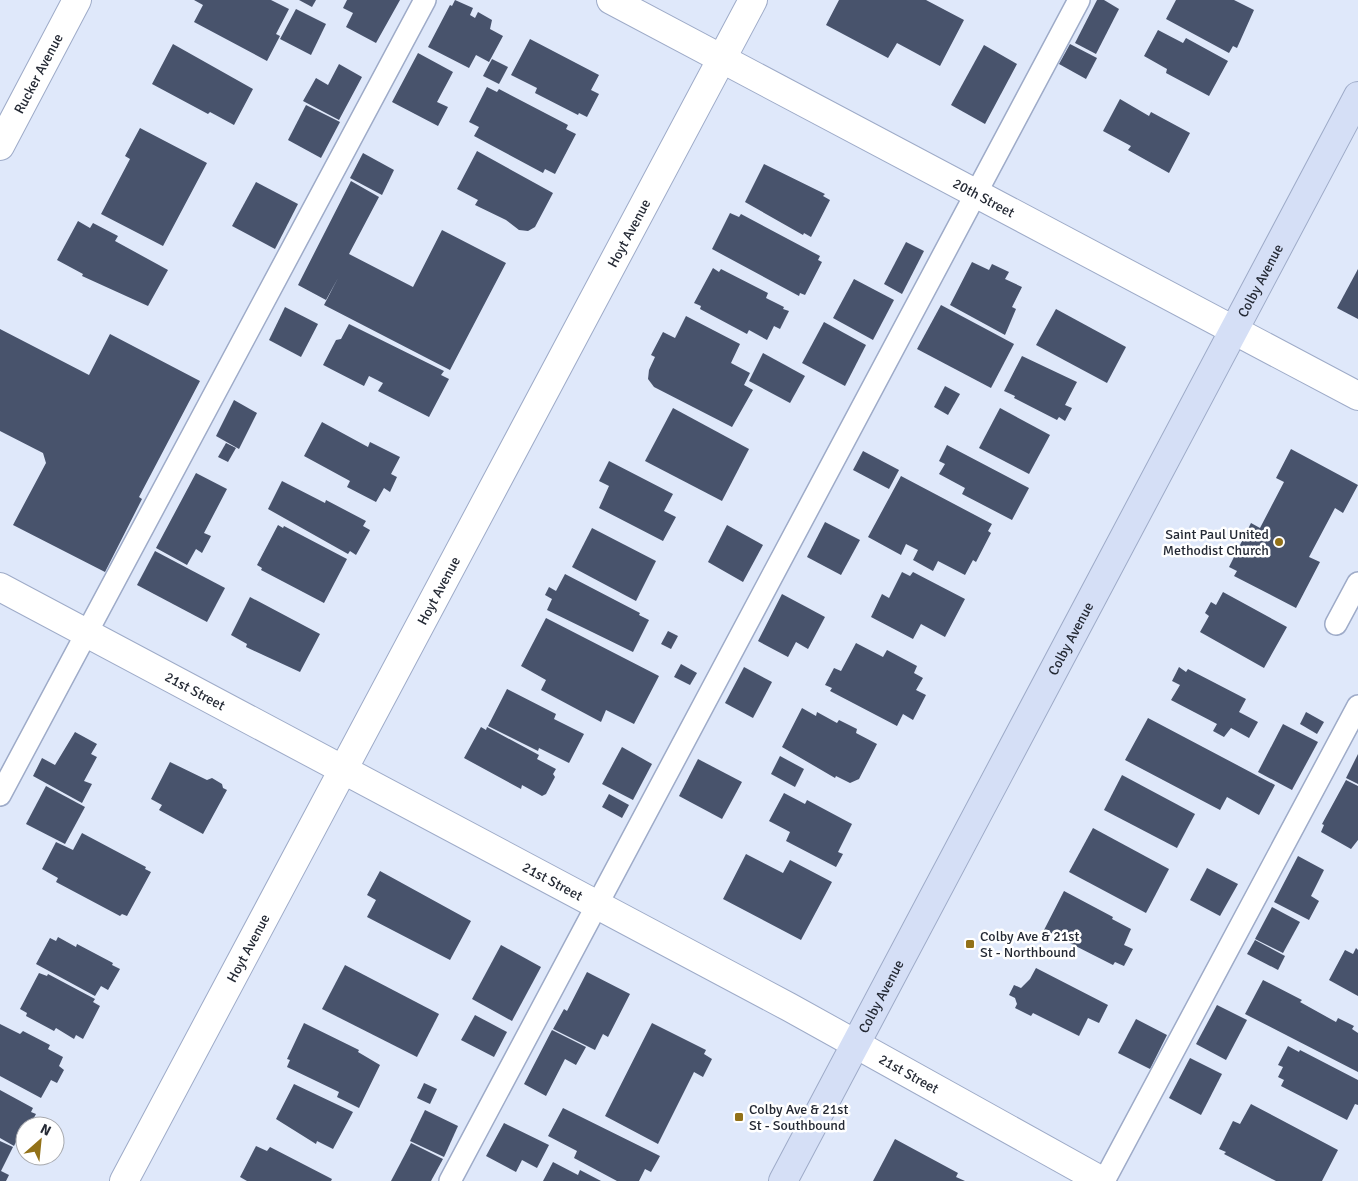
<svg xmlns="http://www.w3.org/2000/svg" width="1358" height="1181" font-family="Signika,sans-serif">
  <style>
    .building { fill: #48536c }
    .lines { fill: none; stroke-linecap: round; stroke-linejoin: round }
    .service-casing { stroke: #9eabc8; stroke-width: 24 }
    .minor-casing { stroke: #9eabc8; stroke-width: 30 }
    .tertiary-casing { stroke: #9eabc8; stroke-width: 30 }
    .secondary-casing { stroke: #9eabc8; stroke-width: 30 }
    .service { stroke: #fff; stroke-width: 21 }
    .minor { stroke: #fff; stroke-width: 28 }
    .tertiary { stroke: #fff; stroke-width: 28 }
    .secondary { stroke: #d5dff6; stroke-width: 28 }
    .poi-dot { fill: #927118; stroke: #fff; stroke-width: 2 }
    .labels { text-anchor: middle; stroke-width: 5; stroke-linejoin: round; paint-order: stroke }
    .street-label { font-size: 14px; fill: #242934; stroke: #fff }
    .poi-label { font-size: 14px; fill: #242934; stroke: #fff; text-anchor: start }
  </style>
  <rect width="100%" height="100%" fill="#dfe8fa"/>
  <g class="building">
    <path d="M194,0h77l18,9 -13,25 4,2 -13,25 -73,-39 9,-17z"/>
    <path d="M299,0h17l-4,7z"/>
    <path d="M347,0h53l-24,43 -30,-16 7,-14 -10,-5z"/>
    <path d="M455,0l18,8 -3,7 5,3 3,-6 14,8 -2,9 13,7 -14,26 -13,-7 -7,13 -41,-21 22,-42 2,1z"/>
    <path d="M839,0h87l38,20 -24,46 -43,-23 -9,15 -62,-33z"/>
    <path d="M1097,0h7l15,9 -23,45 -21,-11z"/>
    <path d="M1176,0h58l20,10 -17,38 -4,-2 -4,7 -63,-34z"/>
    <path d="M296,9l30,15 -15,31 -31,-16z"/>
    <path d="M1158,30l25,13 3,-5 42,23 -19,35 -43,-23 1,-4 -23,-13z"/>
    <path d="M530,39l69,36 -8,15 8,4 -12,23 -8,-4 -1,2 -43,-22 2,-5 -26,-13z"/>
    <path d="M173,44l80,45 -19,36 -24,-13 -2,2 -56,-30z"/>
    <path d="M1070,44l27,14 -11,21 -27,-15z"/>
    <path d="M984,45l33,19 -32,60 -34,-19z"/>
    <path d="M418,53l35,19 -16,30 11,5 -10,19 -46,-24z"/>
    <path d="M492,59l16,8 -9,17 -16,-8z"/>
    <path d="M339,64l23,13 -23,43 -36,-19 13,-23 12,7z"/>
    <path d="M487,87l10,5 2,-3 69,36 -2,4 10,5 -21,40 -10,-5 -2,4 -69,-37 5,-9 -10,-5z"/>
    <path d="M1120,99l29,17 2,-4 39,21 -21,40 -41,-23 3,-4 -28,-15z"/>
    <path d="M306,105l34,17 -19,36 -33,-18z"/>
    <path d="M140,128l67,35 -44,83 -62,-32 29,-55 -5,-3z"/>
    <path d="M477,151l76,42 -18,34 -7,4 -9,-1 -13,-10 -31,-15 3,-5 -21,-11z"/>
    <path d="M363,153l31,17 -12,25 -32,-17z"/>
    <path d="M764,164l61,30 -2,2 7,4 -19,37 -7,-4 -1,2 -58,-33z"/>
    <path d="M351,181l28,16 -30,57 64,33 29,-57 64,33 -56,107 -126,-65 14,-27 -12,22 -28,-15z"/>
    <path d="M256,182l42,22 -23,45 -43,-23z"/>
    <path d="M730,213l9,4 2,-3 79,42 -2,4 4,2 -17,33 -5,-2 -1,3 -87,-47z"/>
    <path d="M78,221l12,7 3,-5 25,13 -3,5 53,29 -20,36 -66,-30 1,-2 -26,-14z"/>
    <path d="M906,242l18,9 -22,43 -18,-10z"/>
    <path d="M972,262l17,8 3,-6 17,8 -4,7 17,8 -10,20 4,2 -11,26 -55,-30z"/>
    <path d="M713,268l6,4 2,-3 47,24 -2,5 18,9 -1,2 6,2 -9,18 -6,-3 -7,14 -18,-10 -2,4 -47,-25 1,-3 -7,-3z"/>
    <path d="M1358,269v50l-21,-11z"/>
    <path d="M854,279l40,21 -21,40 -40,-22z"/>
    <path d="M941,305l73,39 -23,44 -74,-39z"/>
    <path d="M285,307l33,17 -17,33 -32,-17z"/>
    <path d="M1056,309l70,38 -19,36 -71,-38z"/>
    <path d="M686,316l54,28 -9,19 19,10 -6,12 9,5 -21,37 -78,-40 -6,-8 1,-9 6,-13 -4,-2 12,-23 12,6z"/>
    <path d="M824,322l42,23 -21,41 -43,-23z"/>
    <path d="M349,324l95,47 -3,4 8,4 -20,38 -51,-26 5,-8 -14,-7 -5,10 -41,-21 13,-25 5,-1z"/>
    <path d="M0,329l89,46 21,-41 90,47 -61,116 3,2 -37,73 -92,-47 33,-62 -3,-10 -43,-22z"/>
    <path d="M763,353l42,23 -15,27 -41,-22z"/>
    <path d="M1022,356l55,26 -12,23 7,3 -7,13 -6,-4 -2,3 -43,-22 1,-2 -11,-5z"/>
    <path d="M945,386l15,8 -12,21 -14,-8z"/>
    <path d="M234,400l23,13 -18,36 -23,-13z"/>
    <path d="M673,408l76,41 -27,52 -77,-40z"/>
    <path d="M1000,408l50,27 -21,39 -50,-26z"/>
    <path d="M322,422l46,25 2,-5 30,15 -9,17 6,3 -7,15 -6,-4 -8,14 -29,-15 3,-6 -46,-25z"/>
    <path d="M226,443l10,5 -8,14 -10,-5z"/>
    <path d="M947,445l82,43 -17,32 -50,-26 3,-6 -26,-14 6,-10 -6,-3z"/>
    <path d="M1291,449l67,36 -15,28 -8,-5 -26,49 11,5 -24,46 -62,-32 3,-5 -8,-4 22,-44 9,5 24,-46 -8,-4z"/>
    <path d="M863,451l36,19 -10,19 -36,-19z"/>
    <path d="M609,461l64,33 -9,17 12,6 -13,24 -64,-33 10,-22 -10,-5z"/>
    <path d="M196,473l31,16 -23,44 7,3 -9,17 -6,-4 -9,16 -31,-17z"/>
    <path d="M901,476l91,48 -4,7 3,2 -15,29 -3,-2 -8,15 -27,-14 -5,10 -20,-11 5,-10 -12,-6 -5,11 -33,-18z"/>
    <path d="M282,481l43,22 1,-3 40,21 -3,5 7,4 -14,25 -6,-4 -2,3 -80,-45z"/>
    <path d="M825,522l35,18 -19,35 -34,-18z"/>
    <path d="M278,525l5,3 1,-2 63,33 -23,44 -63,-33 1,-2 -5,-3z"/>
    <path d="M727,525l36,20 -20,37 -35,-20z"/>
    <path d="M592,528l64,33 -20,40 -64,-34z"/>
    <path d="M155,551l70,37 -18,34 -70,-37z"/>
    <path d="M902,572l8,4 3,-4 52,27 -20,38 -24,-13 -8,15 -42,-22 11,-23 7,4z"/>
    <path d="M565,574l75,39 -1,2 10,5 -16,32 -86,-42 5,-11 -7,-4 4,-8 7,4z"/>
    <path d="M1223,592l64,35 -23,41 -64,-36 9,-16 -4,-3 6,-11 5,3z"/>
    <path d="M782,594l43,23 -17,32 -12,-7 -8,15 -30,-16z"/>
    <path d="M250,597l70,37 -20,38 -54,-25 1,-3 -16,-9z"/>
    <path d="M546,618l113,58 -25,48 -28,-14 -5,12 -60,-32 5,-10 -25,-14z"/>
    <path d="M668,631l10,5 -7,13 -10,-5z"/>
    <path d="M856,643l27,14 4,-7 30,16 -3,7 9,5 -7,12 10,5 -13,25 -10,-6 -6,12 -67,-35 2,-3 -7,-3 9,-17 7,3z"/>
    <path d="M681,664l16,9 -7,12 -16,-8z"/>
    <path d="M744,667l28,15 -19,36 -28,-15z"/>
    <path d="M1179,667l7,5 2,-3 58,30 -7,13 19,10 -9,16 -18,-10 -7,9 -11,-6 4,-7 -46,-24 9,-15 -8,-4z"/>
    <path d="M507,689l49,25 -2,5 30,15 -15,29 -30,-15 -1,3 -50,-25z"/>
    <path d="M802,708l14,8 1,-4 20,11 2,-3 18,9 -1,4 21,11 -18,35 -9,4 -14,-7 -1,2 -53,-31z"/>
    <path d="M1306,712l18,10 -7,12 -17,-10z"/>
    <path d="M1148,718l127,67 -16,30 -32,-18 -7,13 -95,-50z"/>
    <path d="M1283,724l35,18 -26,48 -34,-18z"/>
    <path d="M481,727l5,3 1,-3 52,28 -2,4 19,10 -3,5 2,3 -9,17 -4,2 -20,-11 -1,4 -57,-31z"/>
    <path d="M75,732l22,12 -6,10 6,3 -13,24 8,3 -10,19 -49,-27 9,-18 13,7z"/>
    <path d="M622,747l30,17 -19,36 -31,-16z"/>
    <path d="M1358,754v30l-12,-6z"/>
    <path d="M780,756l24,13 -9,18 -24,-13z"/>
    <path d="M698,759l44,23 -20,37 -43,-23z"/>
    <path d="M170,762l37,18 5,-2 10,6 1,4 4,2 -24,44 -44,-24 3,-5 -11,-6z"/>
    <path d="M1122,775l73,39 -18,34 -73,-38z"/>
    <path d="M1346,780l12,6v54l-7,9 -30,-17 3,-7 -2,-1z"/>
    <path d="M46,786l39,21 -20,37 -39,-20z"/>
    <path d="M784,793l21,11 2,-4 45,24 -14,28 5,2 -7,13 -50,-26 4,-9 -21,-11z"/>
    <path d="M609,794l20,11 -7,13 -20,-11z"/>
    <path d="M1093,828l76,41 -23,44 -77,-41z"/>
    <path d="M82,833l64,34 -1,2 6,3 -24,44 -5,-2 -2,2 -64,-34 2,-4 -16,-9 14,-27 17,8z"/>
    <path d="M746,854l37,19 7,-13 42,22 -31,58 -78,-41z"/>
    <path d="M1298,856l26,14 -13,26 8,5 -10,19 -35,-18z"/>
    <path d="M1207,868l31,16 -18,32 -30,-16z"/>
    <path d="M380,871l91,50 -21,39 -83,-43 9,-17 -9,-5z"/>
    <path d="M1064,891l49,26 -1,2 19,10 -7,16 9,4 -9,17 -9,-4 -2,3 -69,-35z"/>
    <path d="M1272,907l28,15 -17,31 -28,-14z"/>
    <path d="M58,937l18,10 1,-3 36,19 -1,2 8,4 -12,21 -7,-4 -6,10 -59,-32 14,-26 6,3z"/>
    <path d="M1255,940l30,16 -7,14 -31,-16z"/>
    <path d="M501,945l40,22 -29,54 -40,-22z"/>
    <path d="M1356,948l2,2v46l-29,-16 16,-30 8,4z"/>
    <path d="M345,965l94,49 -22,43 -95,-48z"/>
    <path d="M1036,968l72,37 -9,18 -11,-5 -9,18 -46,-23 -2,3 -16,-8 2,-4 -2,-6 -6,-3 5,-10 7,3 9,-9z"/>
    <path d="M587,972l43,22 -22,43 -5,-3 -8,16 -42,-21 11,-20 3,2z"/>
    <path d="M39,973l8,3 1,-2 47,25 -2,3 7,4 -17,33 -7,-4 -2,4 -18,-11 -2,3 -28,-15 1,-3 -7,-4z"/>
    <path d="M1263,980l39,20 -2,2 36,20 2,-4 16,8 -2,3 6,4v39l-113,-58z"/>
    <path d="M1217,1005l30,15 -21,40 -30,-16z"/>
    <path d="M475,1015l32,17 -13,25 -33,-17z"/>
    <path d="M1136,1019l31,16 -17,34 -32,-16z"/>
    <path d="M304,1023l55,27 -1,2 22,13 -21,43 -22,-11 2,-5 -52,-25 3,-7 -3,-1z"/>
    <path d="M652,1023l54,27 -2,4 8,5 -9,18 -9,-5 -36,72 -53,-28z"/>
    <path d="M0,1024l20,10 3,-3 27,14 -2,4 15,8 -4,9 5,4 -7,13 -6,-3 -10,18 -41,-22z"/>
    <path d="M552,1030l34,17 -10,18 -11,-6 -19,37 -22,-12z"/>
    <path d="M1288,1046l11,6 1,-2 58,30v25l-3,-1 -8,16 -66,-34 3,-6 -6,-3 5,-10 -5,-2z"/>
    <path d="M1190,1058l32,16 -21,41 -32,-17z"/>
    <path d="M424,1083l13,6 -7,15 -13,-6z"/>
    <path d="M294,1084l59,28 -20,37 -16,-8 -1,3 -40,-25z"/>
    <path d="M0,1090l33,18 -2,4 5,2 -6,11 -4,-3 -12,24 -14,-8z"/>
    <path d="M1251,1104l87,46 -16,31h-46l-52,-27 2,-2 -7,-3 14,-28 7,3z"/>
    <path d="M563,1108l97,48 -9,16 -6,-3 -6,12h-22l-43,-23 3,-7 -29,-15z"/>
    <path d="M425,1110l33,16 -14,31 -34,-16z"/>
    <path d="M504,1123l45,22 -12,23 -15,-8 -6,12 -30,-16z"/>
    <path d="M895,1139l63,34 -2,4 9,4h-92z"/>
    <path d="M0,1141l13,6 -12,24 8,4 -3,6h-6z"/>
    <path d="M411,1143l32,16 -12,22h-40z"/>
    <path d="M256,1146l11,5 3,-4 62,32 -1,2h-84l-7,-4z"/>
    <path d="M553,1162l25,13 2,-5 21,11h-58z"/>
  </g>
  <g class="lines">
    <defs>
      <g id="service">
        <path d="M1336,624l22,-41"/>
        <path d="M0,795l425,-795"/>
        <path d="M450,1181l629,-1181"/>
        <path d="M1104,1181l254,-475"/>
      </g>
      <g id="minor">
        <path id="s1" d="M611,0l747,396"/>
        <path id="s2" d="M0,587l789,420 313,174"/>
      </g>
      <g id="tertiary">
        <path id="s3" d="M0,146l77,-146"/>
        <path id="s4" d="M124,1181l629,-1181"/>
      </g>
      <g id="secondary">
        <path id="s5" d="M783,1181l575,-1085"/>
      </g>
    </defs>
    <use href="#service" class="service-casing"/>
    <use href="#minor" class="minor-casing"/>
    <use href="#tertiary" class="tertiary-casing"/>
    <use href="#secondary" class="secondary-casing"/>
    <use href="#service" class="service"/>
    <use href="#minor" class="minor"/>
    <use href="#tertiary" class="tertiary"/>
    <use href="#secondary" class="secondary"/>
  </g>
  <g class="poi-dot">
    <circle cx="1279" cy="542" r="5"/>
    <rect x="965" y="939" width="10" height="10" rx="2.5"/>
    <rect x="734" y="1112" width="10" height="10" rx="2.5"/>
  </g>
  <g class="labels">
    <g class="street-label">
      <text dy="5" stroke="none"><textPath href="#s3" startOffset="82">Rucker Avenue</textPath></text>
      <text dy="5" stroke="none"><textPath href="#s1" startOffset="422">20th Street</textPath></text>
      <text dy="5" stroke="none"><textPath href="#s4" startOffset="1074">Hoyt Avenue</textPath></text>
      <text dy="5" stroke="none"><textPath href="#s5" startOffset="1019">Colby Avenue</textPath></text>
      <text dy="5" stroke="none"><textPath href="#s4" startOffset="669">Hoyt Avenue</textPath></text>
      <text dy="5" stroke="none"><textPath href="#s5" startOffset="614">Colby Avenue</textPath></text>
      <text dy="5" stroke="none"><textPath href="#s2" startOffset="221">21st Street</textPath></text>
      <text dy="5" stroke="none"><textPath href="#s2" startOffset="626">21st Street</textPath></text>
      <text dy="5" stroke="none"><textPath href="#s4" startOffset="264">Hoyt Avenue</textPath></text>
      <text dy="5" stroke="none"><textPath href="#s5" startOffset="209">Colby Avenue</textPath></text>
      <text dy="5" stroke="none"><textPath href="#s2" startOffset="1031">21st Street</textPath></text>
    </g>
    <g class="poi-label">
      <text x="1269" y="539" text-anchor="end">Saint Paul United<tspan x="1269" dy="16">Methodist Church</tspan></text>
      <text x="980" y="941">Colby Ave &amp; 21st<tspan x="980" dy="16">St - Northbound</tspan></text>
      <text x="749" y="1114">Colby Ave &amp; 21st<tspan x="749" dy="16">St - Southbound</tspan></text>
    </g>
  </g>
  <g transform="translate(40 1141) rotate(27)"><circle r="24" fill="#ffffff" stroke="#a7a9ae"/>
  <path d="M0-4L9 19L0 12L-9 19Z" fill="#927118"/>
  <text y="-8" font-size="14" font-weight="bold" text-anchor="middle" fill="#242934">N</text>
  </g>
</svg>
